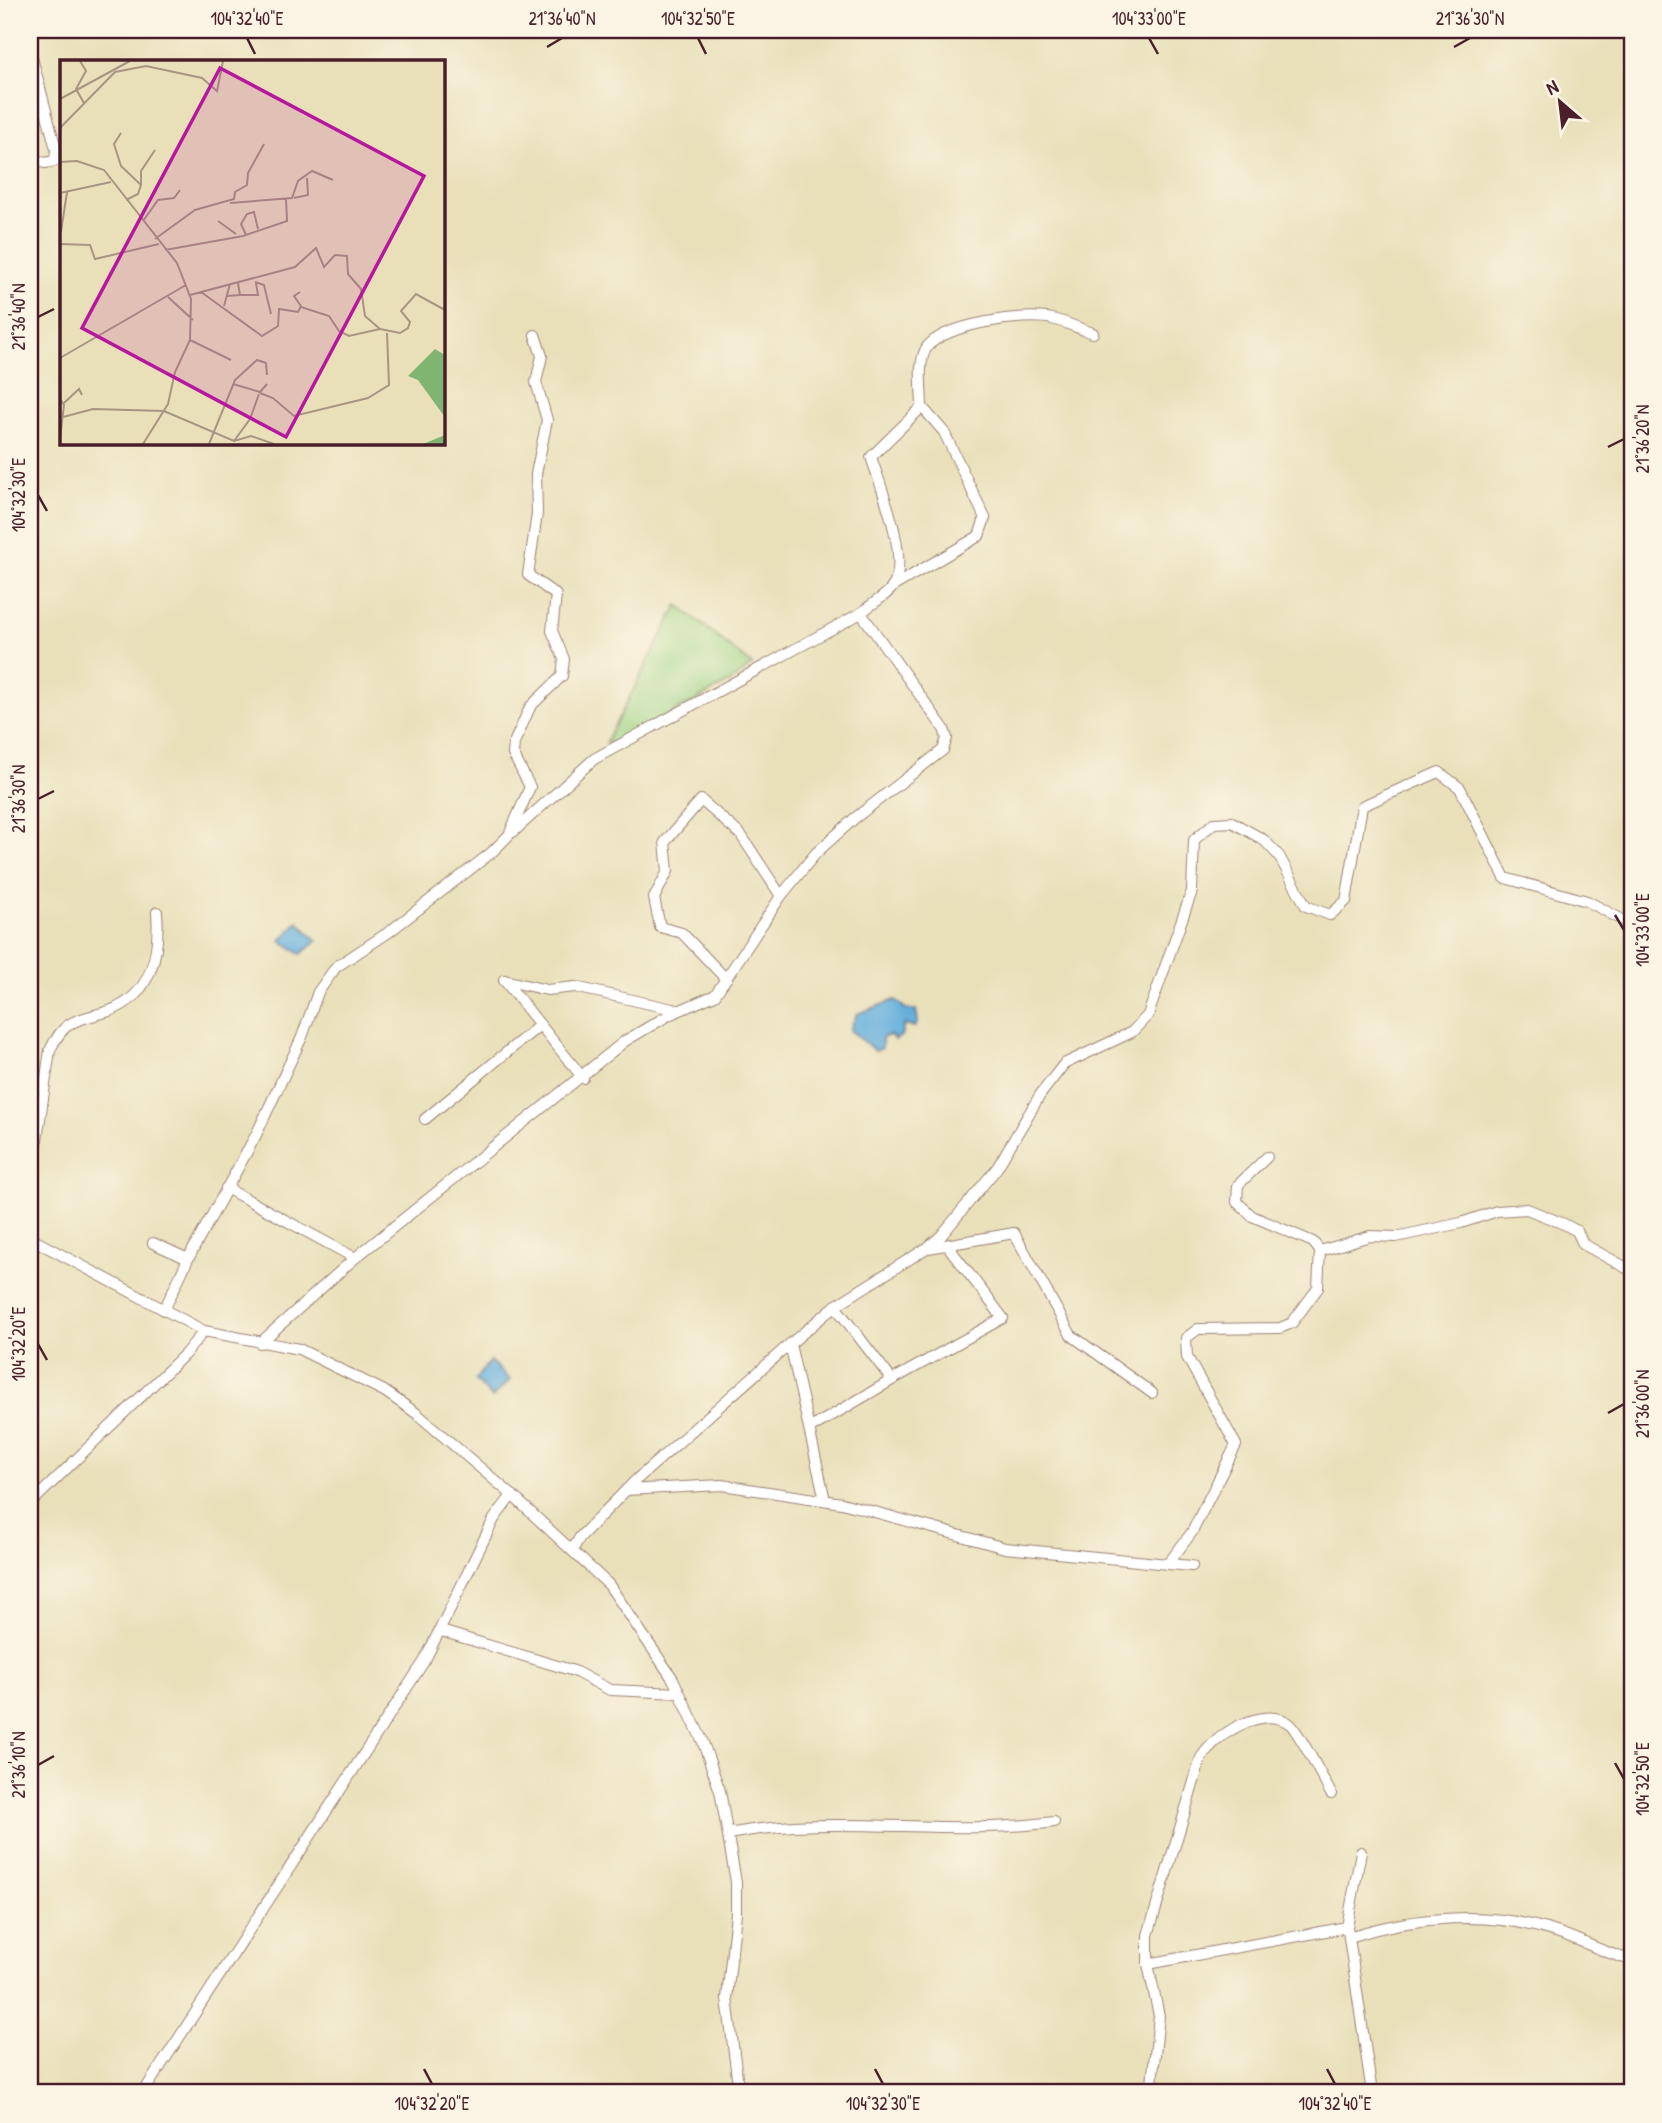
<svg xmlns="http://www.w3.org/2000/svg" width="1662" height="2123" font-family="'Patrick Hand',sans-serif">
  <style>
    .green { fill: #9fd383; stroke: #747957; stroke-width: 2 }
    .water { fill: #63afdc; stroke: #566784; stroke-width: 2 }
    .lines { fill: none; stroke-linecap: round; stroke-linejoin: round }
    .minor-casing { stroke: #9a8072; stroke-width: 12 }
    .minor { stroke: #fff; stroke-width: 10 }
    .ticks { fill: none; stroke: #4a1f2b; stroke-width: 2.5 }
    .inset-road { fill: none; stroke: #a99381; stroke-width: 2 }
    .view { fill: #b5179e; fill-opacity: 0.15; stroke: #b5179e; stroke-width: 3.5 }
    .inset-edge { fill: none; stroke: #4a1f2b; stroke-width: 3.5 }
    .neatline { fill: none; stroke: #4a1f2b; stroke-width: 2.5 }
    .ticks-label { font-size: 18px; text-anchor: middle; fill: #4a1f2b }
  </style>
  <rect width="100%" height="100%" fill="#fcf5e5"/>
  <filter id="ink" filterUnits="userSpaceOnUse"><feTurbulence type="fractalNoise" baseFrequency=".0143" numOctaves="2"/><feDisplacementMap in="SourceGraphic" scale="14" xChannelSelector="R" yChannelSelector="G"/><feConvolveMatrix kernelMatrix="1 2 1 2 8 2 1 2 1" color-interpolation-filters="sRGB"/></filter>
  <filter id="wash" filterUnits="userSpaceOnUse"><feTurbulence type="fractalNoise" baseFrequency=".00686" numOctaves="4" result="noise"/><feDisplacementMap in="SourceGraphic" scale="28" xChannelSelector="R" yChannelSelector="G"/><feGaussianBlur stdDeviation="1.57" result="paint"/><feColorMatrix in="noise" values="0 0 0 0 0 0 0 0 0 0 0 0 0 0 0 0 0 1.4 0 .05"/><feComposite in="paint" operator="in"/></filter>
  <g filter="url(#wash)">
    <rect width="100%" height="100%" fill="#e9e0ba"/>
    <path class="green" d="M678,605l74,60 -20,16 -116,62 -10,-1z"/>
    <g class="water">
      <path d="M298,922l19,19 -16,13 -20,-14z"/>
      <path d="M895,1000l12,10h9l2,11 -3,6 -11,-2 -3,11 -6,4 -5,-5 -8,3v10l-7,3 -25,-21 7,-16z"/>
      <path d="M490,1361l20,19 -18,18 -17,-18z"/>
    </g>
  </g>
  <g filter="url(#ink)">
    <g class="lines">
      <defs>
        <g id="minor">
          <path d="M30,50l26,99 -1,12 -10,2 -15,-5"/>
          <path d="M892,587l87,-51 6,-18 -41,-86 -22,-25"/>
          <path d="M513,832l81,-73 267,-146c9,-8 22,-15 30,-24 22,-25 -11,-104 -20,-132l51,-50c0,-17 -5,-45 5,-60 18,-23 97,-34 125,-28 14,3 28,10 41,14"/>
          <path d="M726,979l-44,-46 -22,-6 -6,-29 14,-27 -3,-29 36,-42 40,35 40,61"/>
          <path d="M504,980l43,10 28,-3 102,23"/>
          <path d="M504,980l79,98"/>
          <path d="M425,1119l115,-94"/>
          <path d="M30,1188l20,-138c16,-33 27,-29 59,-39 43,-15 51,-59 48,-99"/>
          <path d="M226,1188l129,70"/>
          <path d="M30,1238l174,93 95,18 85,42 32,22 96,82 97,90 64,94 29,61 18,51 16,91v31l-9,85 12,95"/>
          <path d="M153,1243l35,16"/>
          <path d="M928,1248l86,-15 57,102 81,58"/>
          <path d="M1320,1251l50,-15 26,1 65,-14 36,-12 30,-2 37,15 13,7 6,13 49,27"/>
          <path d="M164,1310l24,-51 68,-124 46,-98 16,-45 18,-25 53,-35 102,-79 18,-18 21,-48 -17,-33 1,-11 16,-36 32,-31 2,-17 -12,-28 4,-36 -28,-20 9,-61 -1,-40 11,-54 -11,-38 6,-26 -7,-21"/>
          <path d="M260,1343l95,-85 270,-217 44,-26 46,-20 66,-99 35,-43 39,-35 88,-68 4,-12 -3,-9 -83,-116"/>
          <path d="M790,1344l35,156"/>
          <path d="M892,1380l111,-62 -56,-73"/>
          <path d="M809,1429l83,-49 -57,-74"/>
          <path d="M626,1490l96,-5 120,18 163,45 163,16 24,-32 44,-87 -49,-88 -1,-19 12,-9 82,-1 12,-5 26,-35 2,-37 -7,-9 -61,-26 -15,-14 1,-17 29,-28"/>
          <path d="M30,1504l155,-150 19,-23"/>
          <path d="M573,1549l7,-12 56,-57 154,-136 45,-38 92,-58 14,-12 56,-68 43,-73 24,-31 68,-32 16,-17 44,-124 2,-51 20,-17 18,-1 32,18 15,16 27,50 24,9 16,-14 16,-95 77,-34 21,16 45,90 82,23 45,24"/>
          <path d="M1168,1564l24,2"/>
          <path d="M441,1631l133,40 36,19 69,3"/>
          <path d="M728,1834c108,-21 218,3 326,-12"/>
          <path d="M1348,1931l24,162"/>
          <path d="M1349,1937c64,-21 142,-27 207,-5 26,8 49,22 76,28"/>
          <path d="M1148,1964l199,-37 14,-75"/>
          <path d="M143,2093l282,-433 69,-141 18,-24"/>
          <path d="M1151,2093l8,-77 -11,-52v-29l53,-177c14,-23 62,-54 89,-34 8,7 35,58 41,70"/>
        </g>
      </defs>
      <use href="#minor" class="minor-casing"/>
      <use href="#minor" class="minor"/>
    </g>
  </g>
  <path class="ticks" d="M247,38l8,16M698,38l8,16M1149,38l9,16M547,47l15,-9M1454,47l16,-9M38,317l16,-8M1608,447l16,-8M38,495l9,16M38,799l16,-8M1615,915l9,15M38,1344l9,16M1608,1413l16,-9M1615,1763l9,16M38,1765l16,-9M424,2069l8,15M875,2069l8,15M1327,2069l8,15"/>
  <g transform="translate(60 60)">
    <rect width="385" height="385" fill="#e9e0ba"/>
    <path d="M375,289l10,6v89h-22l22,-9 -1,-19 -26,-36 -10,-4z" fill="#7fb571"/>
    <path class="inset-road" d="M20,1l6,10 -10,18 8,14M0,39l70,-38M0,68l55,-56 31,-6 56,12 15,13 6,-30M61,73l-7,11 7,22 20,19 -3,9 -12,6M0,102l17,-1 27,9 73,93 14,36 -1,41 -15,32 -7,32 -25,40M81,125v-14l14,-21M0,133l51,-11M234,138l14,-3 -1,-17M170,143l62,-5 6,-17 14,-10 21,9M83,161l15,-21 16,-2 6,-8M158,161l18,13M1,172l6,-40M186,175l-5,-11 6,-10 7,-2 4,17M95,179l40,-29 39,-11 1,-7 12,-7 1,-12 16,-29M0,184l30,1 5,14 64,-15M105,190l78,-14 44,-15 -1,-22M195,222l9,3 7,29M141,232l61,44 16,-10 1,-17 19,3 3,-6 -7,-10 6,-4M130,235l105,-28 21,-19 8,19 11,-12 12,1 1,18 13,15 4,27 15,13 20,4 8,-5 2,-6 -9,-11 15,-17 29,16M180,235h18l-2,-12M167,236l13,-1 -2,-12M108,237l25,23M164,246l6,-22M241,247l28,9 10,15 10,5 31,-7M130,280l41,20M0,298l126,-73M173,324l27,8 7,-8M200,333l13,5 21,18 74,-18 21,-13 -2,-52M0,339l4,6 -4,33M4,343l15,-14 3,6M3,357l30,-8 71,2 70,30 17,-5 23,8M174,381l16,-22 9,-25M149,384l26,-64 22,-20 9,3 1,12"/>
    <path class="view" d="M160,8l204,108 -138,261 -204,-109z"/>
    <rect width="385" height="385" class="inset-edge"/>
  </g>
  <rect width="1662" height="2123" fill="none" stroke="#fcf5e5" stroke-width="77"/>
  <g transform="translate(1560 102) rotate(332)" stroke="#fcf5e5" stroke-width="5" paint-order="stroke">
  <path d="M0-5L12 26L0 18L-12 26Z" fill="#4a1f2b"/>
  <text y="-10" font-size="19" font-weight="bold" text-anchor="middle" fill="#4a1f2b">N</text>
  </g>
  <rect x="38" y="38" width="1586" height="2046" class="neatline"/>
  <g class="ticks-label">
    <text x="247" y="25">104°32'40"E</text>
    <text x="562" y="25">21°36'40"N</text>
    <text x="698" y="25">104°32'50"E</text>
    <text x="1149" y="25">104°33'00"E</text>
    <text x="1470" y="25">21°36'30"N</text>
    <text transform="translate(19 317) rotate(-90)" y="6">21°36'40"N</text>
    <text transform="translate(1643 439) rotate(-90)" y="6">21°36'20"N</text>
    <text transform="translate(19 495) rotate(-90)" y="6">104°32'30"E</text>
    <text transform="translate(19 799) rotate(-90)" y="6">21°36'30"N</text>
    <text transform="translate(1643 930) rotate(-90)" y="6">104°33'00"E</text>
    <text transform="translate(19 1344) rotate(-90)" y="6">104°32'20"E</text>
    <text transform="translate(1643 1404) rotate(-90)" y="6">21°36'00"N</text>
    <text transform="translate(19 1765) rotate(-90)" y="6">21°36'10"N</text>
    <text transform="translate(1643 1779) rotate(-90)" y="6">104°32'50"E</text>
    <text x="432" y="2110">104°32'20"E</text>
    <text x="883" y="2110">104°32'30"E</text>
    <text x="1335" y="2110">104°32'40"E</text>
  </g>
</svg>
